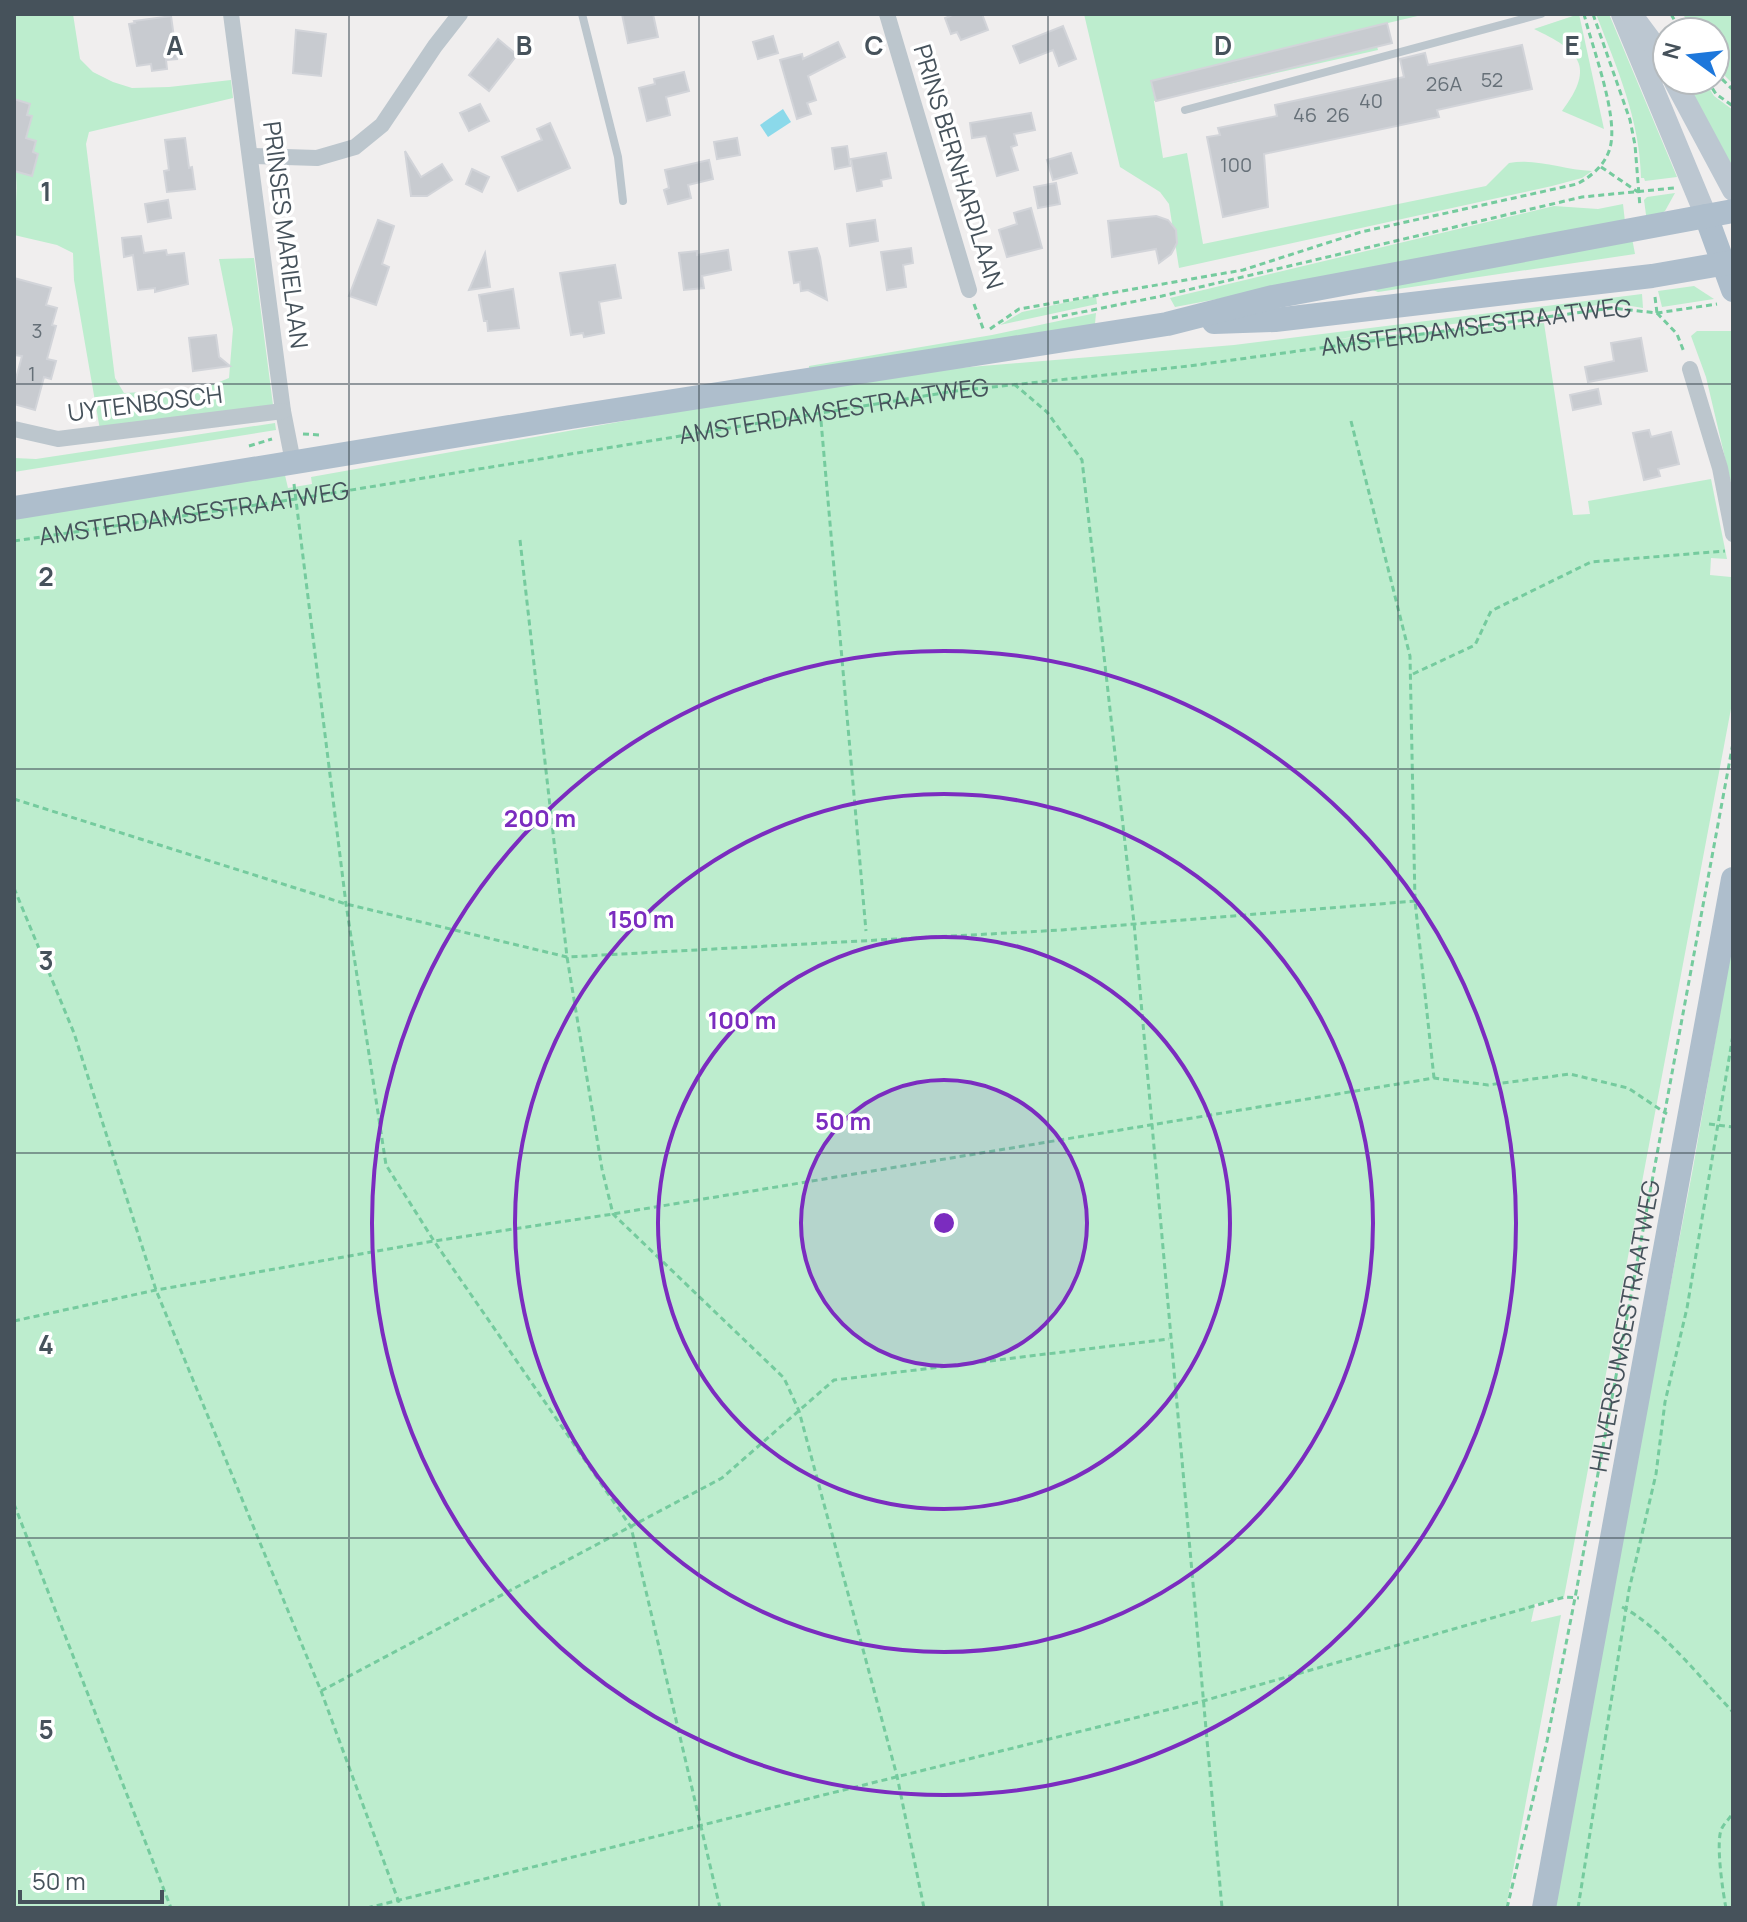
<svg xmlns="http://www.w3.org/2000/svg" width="1747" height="1922" font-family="Manrope,sans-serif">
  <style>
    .green { fill: #bdedce }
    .water { fill: #8bd9ea }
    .building { fill: #c8cbd0; stroke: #d2d4d9; stroke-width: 2 }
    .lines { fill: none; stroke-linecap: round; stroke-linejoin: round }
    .path { stroke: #75cb9e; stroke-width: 3; stroke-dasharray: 6 4; stroke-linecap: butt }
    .service { stroke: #bcc6cd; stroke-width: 8 }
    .minor { stroke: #bcc6cd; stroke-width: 16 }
    .secondary { stroke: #bcc7d1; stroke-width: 22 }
    .primary { stroke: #aebecc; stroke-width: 24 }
    .grid { fill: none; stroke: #46525b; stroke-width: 2; stroke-opacity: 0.55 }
    .ring { fill: none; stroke: #7b2cbf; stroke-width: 4 }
    .labels { text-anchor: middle; stroke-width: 7; stroke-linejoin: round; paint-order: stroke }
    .number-label { font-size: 20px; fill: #667078 }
    .street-label { font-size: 24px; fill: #46525b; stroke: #fff }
    .grid-label { font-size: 26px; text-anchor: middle; font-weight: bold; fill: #46525b; stroke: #fff; stroke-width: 7; stroke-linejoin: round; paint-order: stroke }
    .centre { fill: #7b2cbf; stroke: #fff; stroke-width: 4 }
    .ring-label { font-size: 24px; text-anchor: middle; font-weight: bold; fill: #7b2cbf; stroke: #fff; stroke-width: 7; stroke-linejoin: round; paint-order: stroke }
  </style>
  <rect width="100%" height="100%" fill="#f0eeee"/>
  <g class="green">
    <path d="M14,14h59l7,45 13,13 20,10 19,6 37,-1 62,-7 2,18 -144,34 -3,12 29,234 9,15 78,-4 27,-11 4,-49 -14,-70 35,-1 19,147 -173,25 -26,-150 -1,-27 -16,-8 -43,-10c0,-19 4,-40 2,-58l-2,-1z"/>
    <path d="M1084,14h342l-55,13 7,23 -224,51 9,57 24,-5 16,91 283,-58 23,-23c28,-5 54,7 83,8l-10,7 -30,8 -373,82 -10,-64 -9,-12 -40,-25z"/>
    <path d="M1579,14l25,115 -42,-18c35,-46 16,-61 -28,-82z"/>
    <path d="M1596,14h13l68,163 -32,4 -1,-3h-3c-1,-58 -24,-110 -45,-164z"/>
    <path d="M1683,14h50v70l-18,-18v-34h-22z"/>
    <path d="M1684,80h20l10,16 19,14v55l-6,1z"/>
    <path d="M1675,193l-10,18 -18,11 -3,-22 3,-3z"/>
    <path d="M1623,204l2,18 -450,85 -5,-9 384,-92 44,3z"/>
    <path d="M1632,238l3,16 -257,38 -11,-4z"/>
    <path d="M1694,286l20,13 -52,8 -4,-16z"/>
    <path d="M1642,294l1,14 -30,-5 -275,36 206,-16 29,192 17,-1 -2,-13 123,-22 16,80 -16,-1 -1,17 21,2 2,17v104l-169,899 -29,7 -4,18 30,-7 -55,293h-1492v-1390l270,-47 4,17 24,-4 -1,-7 419,-75 228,-34 276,-23z"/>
    <path d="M1096,296l1,8 -97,21 22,-13z"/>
    <path d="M1096,313l-1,11 -286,45v-3l183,-31z"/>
    <path d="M1697,331h36v161l-27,-115 -15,-41z"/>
    <path d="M275,423l1,7 -262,42v-14l22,1z"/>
    <path d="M1733,938v970h-182l142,-740z"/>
  </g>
  <path class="water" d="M783,109l8,13 -23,15 -8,-12z"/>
  <g class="building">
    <path d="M622,14h31l5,23 -30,6z"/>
    <path d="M955,14h27l6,16 -27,10 -4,-8 -6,2 -6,-16z"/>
    <path d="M171,16l6,43 -11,1 1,9 -15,2 -1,-7 -14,2 -8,-42 6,-1 -1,-2z"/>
    <path d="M1387,23l5,20 -236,58 -5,-20z"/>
    <path d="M1063,26l13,33 -17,7 -6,-16 -33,13 -7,-17z"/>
    <path d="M296,30l30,4 -5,42 -28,-3z"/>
    <path d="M773,36l5,17 -20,6 -5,-17z"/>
    <path d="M498,39l19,16 -28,36 -20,-16z"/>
    <path d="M838,42l7,15 -37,19 8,24 -9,3 4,11 -14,5 -17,-59 22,-6 1,5z"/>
    <path d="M1522,45l10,44 -95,21 2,7 -175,37 4,53 -45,10 -16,-80 13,-2 -2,-7 59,-12 -2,-11 129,-28 -4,-18 25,-6 3,12z"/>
    <path d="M684,72l5,19 -23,6 4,18 -23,6 -8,-33 16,-4 -1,-5z"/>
    <path d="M14,99l16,5 -3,11 5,1 -6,22 10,3 -3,11 5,2 -6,22 -18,-5z"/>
    <path d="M480,104l9,17 -20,10 -9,-18z"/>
    <path d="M1031,113l4,17 -21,4 3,11 -6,2 7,23 -21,6 -11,-40 -14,2 -2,-15z"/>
    <path d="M550,123l20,45 -52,23 -16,-34 40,-17 -5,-11z"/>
    <path d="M185,138l4,30 3,-1 3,22 -28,3 -3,-21 5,-1 -4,-30z"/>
    <path d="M737,138l3,17 -23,4 -3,-17z"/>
    <path d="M847,146l3,20 -15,3 -3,-21z"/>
    <path d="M405,151l16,26 21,-13 10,16 -25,16h-16z"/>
    <path d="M886,153l5,25 -10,2 1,6 -25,5 -6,-32z"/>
    <path d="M1071,153l6,20 -24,7 -6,-20z"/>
    <path d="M709,160l4,19 -25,6 3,13 -23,6 -4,-14 5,-2 -4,-18z"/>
    <path d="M472,169l17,8 -7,15 -16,-8z"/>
    <path d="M1056,183l4,21 -22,4 -4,-21z"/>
    <path d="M168,200l3,18 -23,4 -3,-18z"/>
    <path d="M1031,208l11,40 -35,9 -8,-27 18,-6 -3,-11z"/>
    <path d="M1156,216l12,4 8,10 1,13 -6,11 -12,9 -3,-14 -44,8 -4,-36z"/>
    <path d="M378,220l16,6 -12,38 7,3 -13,38 -27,-9z"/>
    <path d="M875,220l3,21 -28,5 -3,-22z"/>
    <path d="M141,236l3,17 22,-3 1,5 17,-2 4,31 -33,8v-4l-17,2 -5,-35 -9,2 -2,-19z"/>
    <path d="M817,248l3,9 7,43 -19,-10 -7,1 -1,-9 -6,1 -5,-31z"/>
    <path d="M911,248l2,15 -10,2 3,22 -19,3 -6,-38z"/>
    <path d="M728,250l3,20 -29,6 2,12 -20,2 -5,-37 18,-2v4z"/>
    <path d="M485,253l5,34 -21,3z"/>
    <path d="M615,265l6,33 -22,4 5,31 -20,4 -1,-4 -12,2 -11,-62z"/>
    <path d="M14,278l37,10 -5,17 11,3 -5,17 4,1 -9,33 9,2 -5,18 -7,-2 -9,33 -21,-6v-18l8,-30 -8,-1z"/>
    <path d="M513,289l6,39 -31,3 -1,-10h-3l-5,-26z"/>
    <path d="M216,335l3,22 11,9 -37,5 -4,-33z"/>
    <path d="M1641,338l6,33 -59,11 -3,-15 29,-6 -3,-18z"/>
    <path d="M1598,389l3,15 -28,6 -3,-15z"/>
    <path d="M1649,430l2,7 20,-5 8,32 -21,5 2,7 -16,4 -11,-47z"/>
  </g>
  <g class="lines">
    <g class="path">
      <path d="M1593,14l37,106 5,25 5,62"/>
      <path d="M1671,14l10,18"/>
      <path d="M1715,72l18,18"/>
      <path d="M1707,80l9,14 17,12"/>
      <path d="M1601,167l37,25"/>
      <path d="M1655,297l2,16"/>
      <path d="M974,304l10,27"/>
      <path d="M1657,313l20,21 7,18"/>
      <path d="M1052,318l110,-22 420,-99 92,-9"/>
      <path d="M990,329l29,-20 224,-39 118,-38 216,-48c15,-8 28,-19 33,-36 9,-32 -18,-101 -26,-134"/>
      <path d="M1014,384l33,28 35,48 52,463 88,985"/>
      <path d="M821,421l45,510"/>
      <path d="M1351,421l59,235 5,245 19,177"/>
      <path d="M303,434l17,1"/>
      <path d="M249,446l23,-7"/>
      <path d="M294,484l52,420 40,261 48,76 197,286 89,381"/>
      <path d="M520,540l47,417 35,212 11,45 171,164 15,33 98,365 27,132"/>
      <path id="s1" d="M14,541l282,-42 659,-108 234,-25 423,-58 45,5 60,-9"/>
      <path d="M1413,674l62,-29 16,-34 100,-49 134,-11"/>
      <path d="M14,799l332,105 221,53 495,-27 353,-29"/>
      <path d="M14,888l60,145 82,257 165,401 80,217"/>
      <path d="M1709,1124l24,3"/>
      <path d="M14,1321l142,-31 278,-49 179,-27 821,-136 54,7 82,-11 58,14 39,26"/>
      <path d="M14,1504l157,404"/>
      <path d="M1622,1607c38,19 80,73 111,105"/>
      <path d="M321,1691l401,-213 112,-98 335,-41"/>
      <path d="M367,1908l836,-207 362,-104 14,1"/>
      <path id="s2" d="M1507,1908l40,-167 28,-143 158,-855"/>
      <path d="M1578,1908l51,-318 27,-116 9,-72 22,-94 46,-273"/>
      <path d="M1726,1908c-3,-15 -11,-68 -4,-80 3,-6 8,-9 11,-16"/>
    </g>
    <g class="service">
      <path d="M582,14l36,143 5,44"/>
      <path d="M1185,110l356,-96"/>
    </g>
    <g class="minor">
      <path d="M231,14l52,397 10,51"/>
      <path d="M887,14l82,276"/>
      <path d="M251,156l66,2 38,-11 27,-22 53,-79 25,-32"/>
      <path d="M1690,369l30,99 13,66"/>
      <path d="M14,429l44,10 225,-28"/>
    </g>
    <g class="secondary">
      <path d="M1622,14l84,202"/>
      <path d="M1631,14l26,35 10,19"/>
      <path d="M1674,80l59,110"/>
    </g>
    <g class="primary">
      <path d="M1706,216l27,74"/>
      <path d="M1214,322l61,-2 377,-44 81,-14"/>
      <path d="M14,508l557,-91 596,-93 106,-27 460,-86"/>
      <path d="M1544,1908l189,-1029"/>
    </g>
  </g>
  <path class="grid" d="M349,14v1894M699,14v1894M1048,14v1894M1398,14v1894M14,384h1719M14,769h1719M14,1153h1719M14,1538h1719"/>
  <circle cx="944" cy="1223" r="143" fill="#7b2cbf" fill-opacity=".12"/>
  <g class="ring">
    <circle cx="944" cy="1223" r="143"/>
    <circle cx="944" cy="1223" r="286"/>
    <circle cx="944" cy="1223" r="429"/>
    <circle cx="944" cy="1223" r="572"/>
  </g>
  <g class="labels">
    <g class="number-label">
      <text x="1492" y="87">52</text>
      <text x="1444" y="91">26A</text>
      <text x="1371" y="108">40</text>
      <text x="1305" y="122">46</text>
      <text x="1338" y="122">26</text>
      <text x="1236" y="172">100</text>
      <text x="37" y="338">3</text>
      <text x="32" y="381">1</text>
    </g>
    <g class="street-label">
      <text transform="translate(958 167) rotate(73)" y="8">PRINS BERNHARDLAAN</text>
      <text transform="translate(285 235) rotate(83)" y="8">PRINSES MARIELAAN</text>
      <text dy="8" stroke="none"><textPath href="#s1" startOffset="1478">AMSTERDAMSESTRAATWEG</textPath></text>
      <text transform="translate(145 404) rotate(-7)" y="8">UYTENBOSCH</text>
      <text dy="8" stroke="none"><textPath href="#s1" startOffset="830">AMSTERDAMSESTRAATWEG</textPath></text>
      <text dy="8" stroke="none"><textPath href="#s1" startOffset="182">AMSTERDAMSESTRAATWEG</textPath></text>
      <text dy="8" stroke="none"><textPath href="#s2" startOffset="594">HILVERSUMSESTRAATWEG</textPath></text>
    </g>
  </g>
  <g class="grid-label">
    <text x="175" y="55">A</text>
    <text x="524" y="55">B</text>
    <text x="874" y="55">C</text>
    <text x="1223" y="55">D</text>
    <text x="1572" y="55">E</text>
    <text x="46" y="201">1</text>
    <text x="46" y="586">2</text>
    <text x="46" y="970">3</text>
    <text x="46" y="1354">4</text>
    <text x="46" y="1739">5</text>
  </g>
  <circle cx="944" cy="1223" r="12" class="centre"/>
  <g class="ring-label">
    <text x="540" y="827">200 m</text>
    <text x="641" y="928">150 m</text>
    <text x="742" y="1029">100 m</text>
    <text x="843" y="1130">50 m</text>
  </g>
  <rect width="1747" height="1922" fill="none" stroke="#46525b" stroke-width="32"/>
  <g transform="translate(1691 56) rotate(285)"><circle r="38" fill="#ffffff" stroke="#b5babd" stroke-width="2"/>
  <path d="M0-6L14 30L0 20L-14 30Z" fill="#1d77db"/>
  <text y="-12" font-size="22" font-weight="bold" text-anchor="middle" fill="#46525b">N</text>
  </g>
  <path d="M20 1890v12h142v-12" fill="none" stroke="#46525b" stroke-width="4"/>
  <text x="32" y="1890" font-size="24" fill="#46525b" stroke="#ffffff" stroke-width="6" paint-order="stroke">50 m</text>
</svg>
